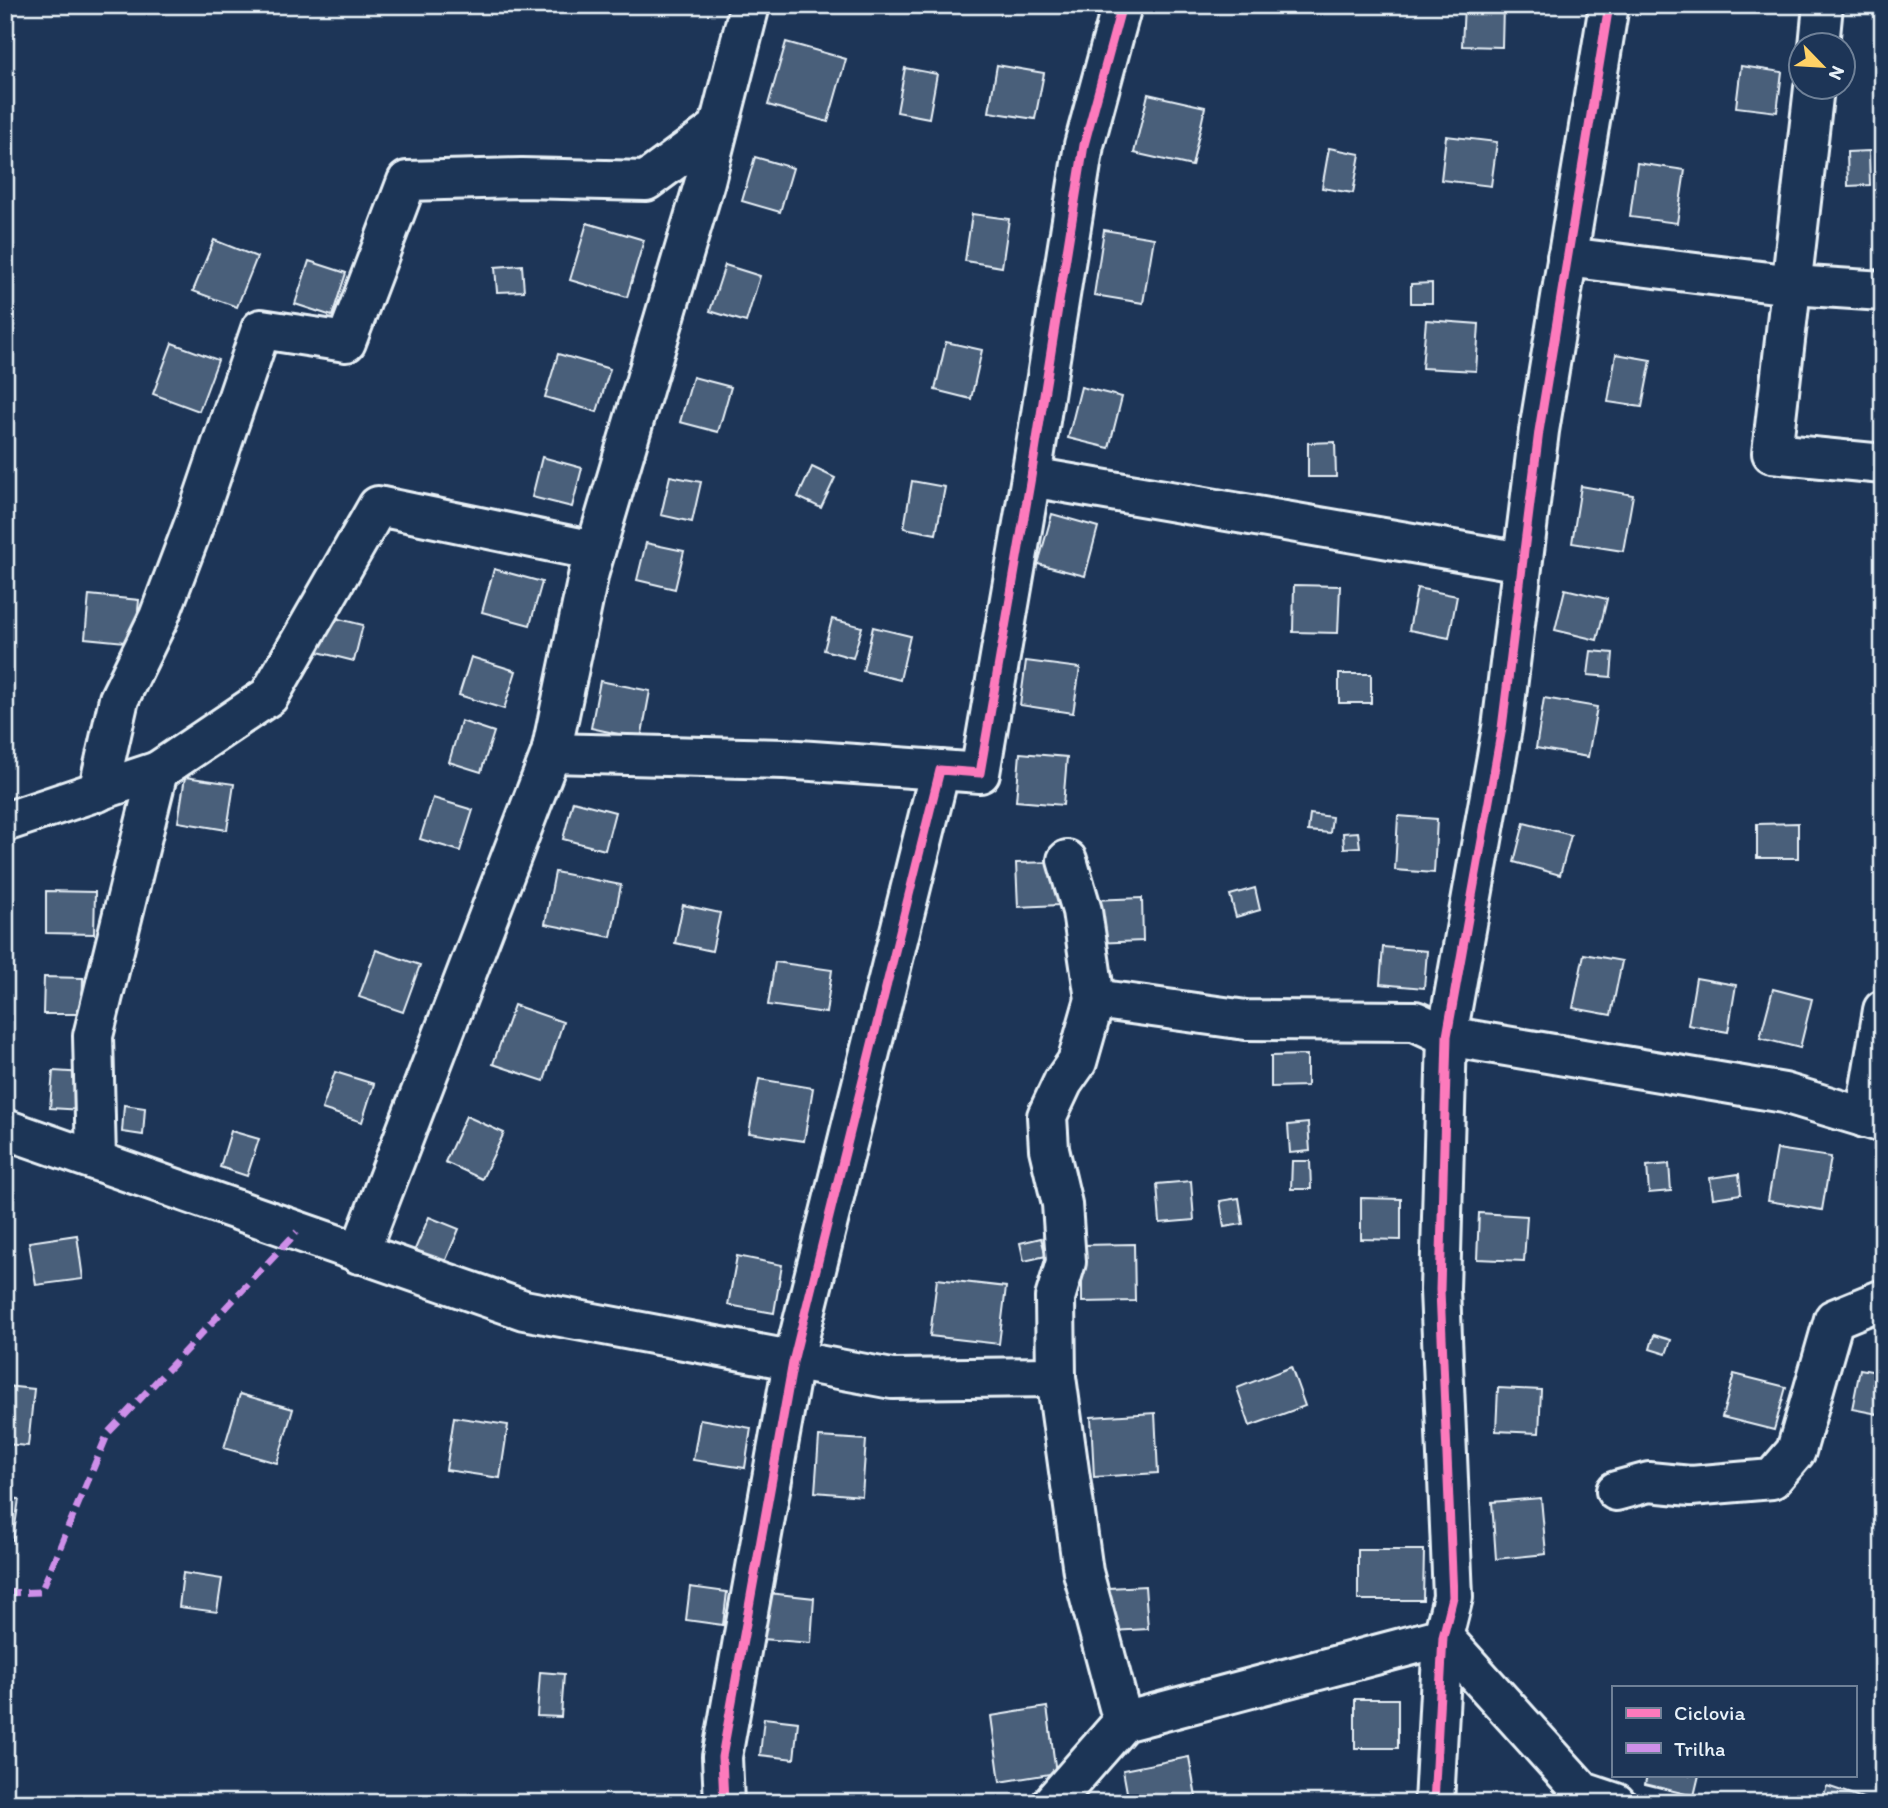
<svg xmlns="http://www.w3.org/2000/svg" width="1888" height="1808" font-family="Itim,sans-serif">
  <style>
    .building { fill: #495e7a; stroke: #e8f1f8; stroke-width: 2 }
    .lines { fill: none; stroke-linecap: round; stroke-linejoin: round }
    .street-casing { stroke: #e8f1f8; stroke-width: 44 }
    .street { stroke: #1d3557; stroke-width: 38 }
    .quiet { stroke: #ce8fe9; stroke-width: 7; stroke-dasharray: 14 7; stroke-linecap: butt }
    .cycleway-casing { stroke: #1d3557; stroke-width: 13 }
    .cycleway { stroke: #fd7abc; stroke-width: 9 }
  </style>
  <rect width="100%" height="100%" fill="#1d3557"/>
  <filter id="ink" filterUnits="userSpaceOnUse"><feTurbulence type="fractalNoise" baseFrequency=".0143" numOctaves="2"/><feDisplacementMap in="SourceGraphic" scale="14" xChannelSelector="R" yChannelSelector="G"/><feConvolveMatrix kernelMatrix="1 2 1 2 8 2 1 2 1" color-interpolation-filters="sRGB"/></filter>
  <g filter="url(#ink)">
    <g class="building">
      <path d="M1464,5h39l-1,42 -40,-1z"/>
      <path d="M786,42l60,17 -18,63 -60,-17z"/>
      <path d="M997,65l47,8 -9,46 -46,-7z"/>
      <path d="M1741,66l41,6 -5,40 -41,-5z"/>
      <path d="M905,68l32,6 -8,44 -32,-6z"/>
      <path d="M1148,94l57,13 -13,59 -58,-13z"/>
      <path d="M1446,136l51,6 -6,44 -50,-6z"/>
      <path d="M1329,148l31,6 -7,39 -31,-5z"/>
      <path d="M1869,151l1,34 -22,1 -1,-34z"/>
      <path d="M755,157l38,11 -13,44 -38,-11z"/>
      <path d="M1637,163l48,7 -8,53 -47,-6z"/>
      <path d="M972,214l37,5 -7,48 -37,-6z"/>
      <path d="M587,223l57,17 -17,57 -57,-17z"/>
      <path d="M1104,230l50,8 -11,65 -49,-8z"/>
      <path d="M214,240l43,17 -20,50 -44,-16z"/>
      <path d="M309,261l37,12 -14,43 -37,-12z"/>
      <path d="M522,265l2,26 -27,1 -2,-25z"/>
      <path d="M725,265l35,11 -14,46 -36,-11z"/>
      <path d="M1432,283v20h-21v-19z"/>
      <path d="M1426,320l53,4 -3,47 -54,-3z"/>
      <path d="M946,342l36,8 -11,49 -36,-9z"/>
      <path d="M172,343l46,17 -19,51 -46,-17z"/>
      <path d="M558,354l52,15 -13,43 -52,-15z"/>
      <path d="M1616,354l35,6 -9,47 -34,-5z"/>
      <path d="M693,377l38,10 -13,45 -38,-10z"/>
      <path d="M1081,387l41,10 -13,51 -41,-10z"/>
      <path d="M1335,442l1,35h-28v-34z"/>
      <path d="M542,457l40,11 -10,39 -40,-10z"/>
      <path d="M812,467l23,11 -14,30 -23,-11z"/>
      <path d="M670,476l31,6 -9,40 -31,-7z"/>
      <path d="M912,481l33,6 -9,47 -32,-6z"/>
      <path d="M1581,486l52,9 -10,56 -51,-8z"/>
      <path d="M1052,514l46,13 -13,49 -47,-12z"/>
      <path d="M646,543l38,8 -9,38 -38,-9z"/>
      <path d="M494,569l48,13 -12,43 -48,-13z"/>
      <path d="M1294,585l46,1 -2,47 -45,-1z"/>
      <path d="M1417,588l40,8 -8,42 -40,-8z"/>
      <path d="M1565,589l42,10 -10,41 -42,-10z"/>
      <path d="M89,595l50,5 -4,43 -50,-5z"/>
      <path d="M327,616l36,9 -9,36 -36,-9z"/>
      <path d="M832,619l30,8 -9,31 -29,-8z"/>
      <path d="M873,627l37,9 -10,44 -37,-9z"/>
      <path d="M1591,651l22,2 -2,24 -23,-2z"/>
      <path d="M471,657l45,14 -12,38 -45,-14z"/>
      <path d="M1026,661l54,7 -7,45 -53,-8z"/>
      <rect x="1339" y="674" width="32" height="29"/>
      <path d="M600,681l50,10 -9,48 -50,-11z"/>
      <path d="M1544,698l53,9 -9,50 -52,-9z"/>
      <path d="M461,721l33,11 -13,40 -32,-10z"/>
      <path d="M1020,753l47,4 -4,48 -47,-4z"/>
      <path d="M185,777l49,7 -7,46 -49,-8z"/>
      <path d="M433,798l40,12 -13,41 -40,-12z"/>
      <path d="M573,801l42,11 -10,38 -42,-11z"/>
      <path d="M1310,814l22,3 -2,16 -22,-2z"/>
      <path d="M1398,816l39,3 -3,54 -39,-3z"/>
      <path d="M1524,823l47,12 -11,40 -46,-13z"/>
      <path d="M1798,823v35h-41v-34z"/>
      <path d="M1358,832l2,15 -16,1 -1,-15z"/>
      <path d="M1058,862l1,43 -41,2 -2,-44z"/>
      <path d="M555,872l66,13 -10,52 -66,-13z"/>
      <path d="M1255,888l5,22 -24,7 -6,-22z"/>
      <path d="M46,891l49,1 -1,42 -48,-1z"/>
      <path d="M1142,898l1,43 -49,2 -2,-43z"/>
      <path d="M683,905l37,8 -8,38 -37,-8z"/>
      <path d="M1383,947l44,4 -3,37 -44,-4z"/>
      <path d="M376,950l44,15 -17,47 -44,-15z"/>
      <path d="M1584,954l38,7 -11,54 -38,-7z"/>
      <path d="M775,962l57,8 -6,43 -58,-8z"/>
      <path d="M44,977l39,1 -1,36h-39z"/>
      <path d="M1696,978l40,7 -8,47 -40,-7z"/>
      <path d="M1773,989l39,10 -12,49 -40,-10z"/>
      <path d="M514,1005l49,17 -19,59 -51,-17z"/>
      <path d="M1307,1055v31l-36,1v-31z"/>
      <path d="M53,1071l32,2 -2,37 -33,-2z"/>
      <path d="M335,1072l39,12 -12,38 -40,-13z"/>
      <path d="M759,1079l54,9 -9,53 -55,-8z"/>
      <path d="M124,1105l21,3 -2,27 -21,-3z"/>
      <path d="M466,1116l38,17 -22,46 -37,-17z"/>
      <path d="M1308,1123l2,28 -20,2 -2,-28z"/>
      <path d="M231,1131l28,8 -12,37 -27,-9z"/>
      <path d="M1777,1149l54,8 -9,53 -54,-9z"/>
      <path d="M1292,1161h18l1,28h-20z"/>
      <path d="M1669,1164l2,27 -22,2 -2,-27z"/>
      <path d="M1739,1174l2,20 -28,4 -3,-20z"/>
      <path d="M1191,1181l3,39 -34,3 -3,-39z"/>
      <path d="M1239,1198l4,26 -19,3 -4,-26z"/>
      <path d="M1361,1198l40,1v41l-40,-1z"/>
      <path d="M1479,1213l48,3 -3,45 -47,-2z"/>
      <path d="M429,1217l30,12 -16,38 -30,-13z"/>
      <path d="M77,1235l6,44 -47,6 -7,-43z"/>
      <path d="M1041,1238l5,18 -22,5 -4,-18z"/>
      <path d="M1134,1244l1,57 -53,1v-57z"/>
      <path d="M737,1256l45,9 -8,48 -46,-8z"/>
      <path d="M937,1279l69,8 -7,57 -69,-8z"/>
      <path d="M1654,1335l17,5 -5,14 -16,-5z"/>
      <path d="M1291,1367l14,39 -55,20 -13,-38z"/>
      <path d="M1860,1369l23,4v42l-31,-6z"/>
      <path d="M1734,1374l52,13 -12,43 -52,-13z"/>
      <path d="M5,1386l29,3 -6,57 -23,-2z"/>
      <path d="M1498,1388l43,2 -2,43 -43,-2z"/>
      <path d="M240,1394l53,15 -16,54 -53,-15z"/>
      <path d="M1155,1413l3,60 -64,4 -3,-60z"/>
      <path d="M454,1417l54,8 -8,53 -54,-8z"/>
      <path d="M700,1419l51,9 -6,40 -52,-8z"/>
      <path d="M819,1437l47,3 -4,56 -47,-4z"/>
      <path d="M5,1498l14,1 -6,41 -8,-1z"/>
      <path d="M1541,1498l5,56 -50,5 -4,-57z"/>
      <path d="M1358,1550h66l-1,50h-65z"/>
      <path d="M183,1573l39,6 -5,33 -38,-5z"/>
      <path d="M1145,1586l3,43 -37,2 -2,-43z"/>
      <path d="M690,1587l37,5 -4,33 -37,-5z"/>
      <path d="M768,1593l46,5 -3,45 -48,-4z"/>
      <path d="M5,1669h5l-3,44h-2z"/>
      <path d="M540,1672l24,2 -3,43 -24,-1z"/>
      <rect x="1355" y="1699" width="43" height="49"/>
      <path d="M1047,1707l9,66 -56,9 -9,-66z"/>
      <path d="M764,1718l34,4 -4,37 -34,-4z"/>
      <path d="M1189,1757l8,46h-68l-6,-33z"/>
      <path d="M1647,1775h52l-5,21 -49,-12z"/>
      <path d="M1827,1786l45,15 -1,2h-50z"/>
    </g>
    <g class="lines">
      <defs>
        <g id="street">
          <path d="M1819,46l4,-41"/>
          <path d="M1814,88l-42,365 111,11"/>
          <path d="M1567,257l225,28 91,6"/>
          <path d="M1031,477l491,85"/>
          <path d="M551,753l233,6 156,11"/>
          <path d="M158,771l111,-75 109,-190 217,45"/>
          <path d="M98,792l21,-93 40,-82 40,-106 62,-182 85,13 61,-161 115,-3 124,3 72,-53"/>
          <path d="M5,822l153,-51 -65,265 3,124"/>
          <path d="M1067,860l15,51 13,88 -18,63 -14,20 -16,34 2,33 13,55 4,58 -11,36 1,79 27,195 40,150"/>
          <path d="M1095,999l151,21 169,1 32,15 337,57 99,30"/>
          <path d="M1865,1118l18,-108"/>
          <path d="M5,1129l519,181 368,69 164,-2"/>
          <path d="M359,1254l192,-501 38,-181 116,-391 45,-176"/>
          <path d="M1616,1491l33,-9 42,4 81,-7 24,-28 38,-132 49,-20"/>
          <path d="M1443,1637l140,155 33,11"/>
          <path d="M724,1803l-2,-46 71,-395 147,-592 40,3 51,-296 53,-332 38,-140"/>
          <path d="M1052,1803l71,-81 320,-85"/>
          <path d="M1434,1803l9,-166 10,-40 -13,-307 7,-254 55,-308 37,-297 70,-426"/>
        </g>
      </defs>
      <use href="#street" class="street-casing"/>
      <use href="#street" class="street"/>
      <path class="quiet" d="M5,1593l36,-1 67,-159 189,-201"/>
      <defs>
        <g id="cycleway">
          <path d="M724,1803l-2,-46 71,-395 147,-592 40,3 51,-296 53,-332 38,-140"/>
          <path d="M1434,1803l9,-166 10,-40 -13,-307 7,-254 55,-308 37,-297 70,-426"/>
        </g>
      </defs>
      <use href="#cycleway" class="cycleway-casing"/>
      <use href="#cycleway" class="cycleway"/>
    </g>
  </g>
  <rect width="1888" height="1808" fill="none" stroke="#1d3557" stroke-width="28"/>
  <rect x="14" y="14" width="1860" height="1780" fill="none" stroke="#e8f1f8" stroke-width="2.5" filter="url(#ink)"/>
  <rect x="1612" y="1686" width="245" height="91" fill="#1d3557" stroke="#6e8097" stroke-width="2"/>
  <rect x="1626" y="1708" width="35" height="10" fill="#fd7abc" stroke="#6e8097" stroke-width="2"/>
  <text x="1674" y="1720" font-size="21" fill="#e8f1f8">Ciclovia</text>
  <rect x="1626" y="1743" width="35" height="10" fill="#ce8fe9" stroke="#6e8097" stroke-width="2"/>
  <text x="1674" y="1756" font-size="21" fill="#e8f1f8">Trilha</text>
  <g transform="translate(1822 66) rotate(115)"><circle r="33" fill="#1d3557" stroke="#6e8097" stroke-width="2"/>
  <path d="M0-5L12 26L0 18L-12 26Z" fill="#ffd166"/>
  <text y="-10" font-size="19" font-weight="bold" text-anchor="middle" fill="#e8f1f8">N</text>
  </g>
</svg>
